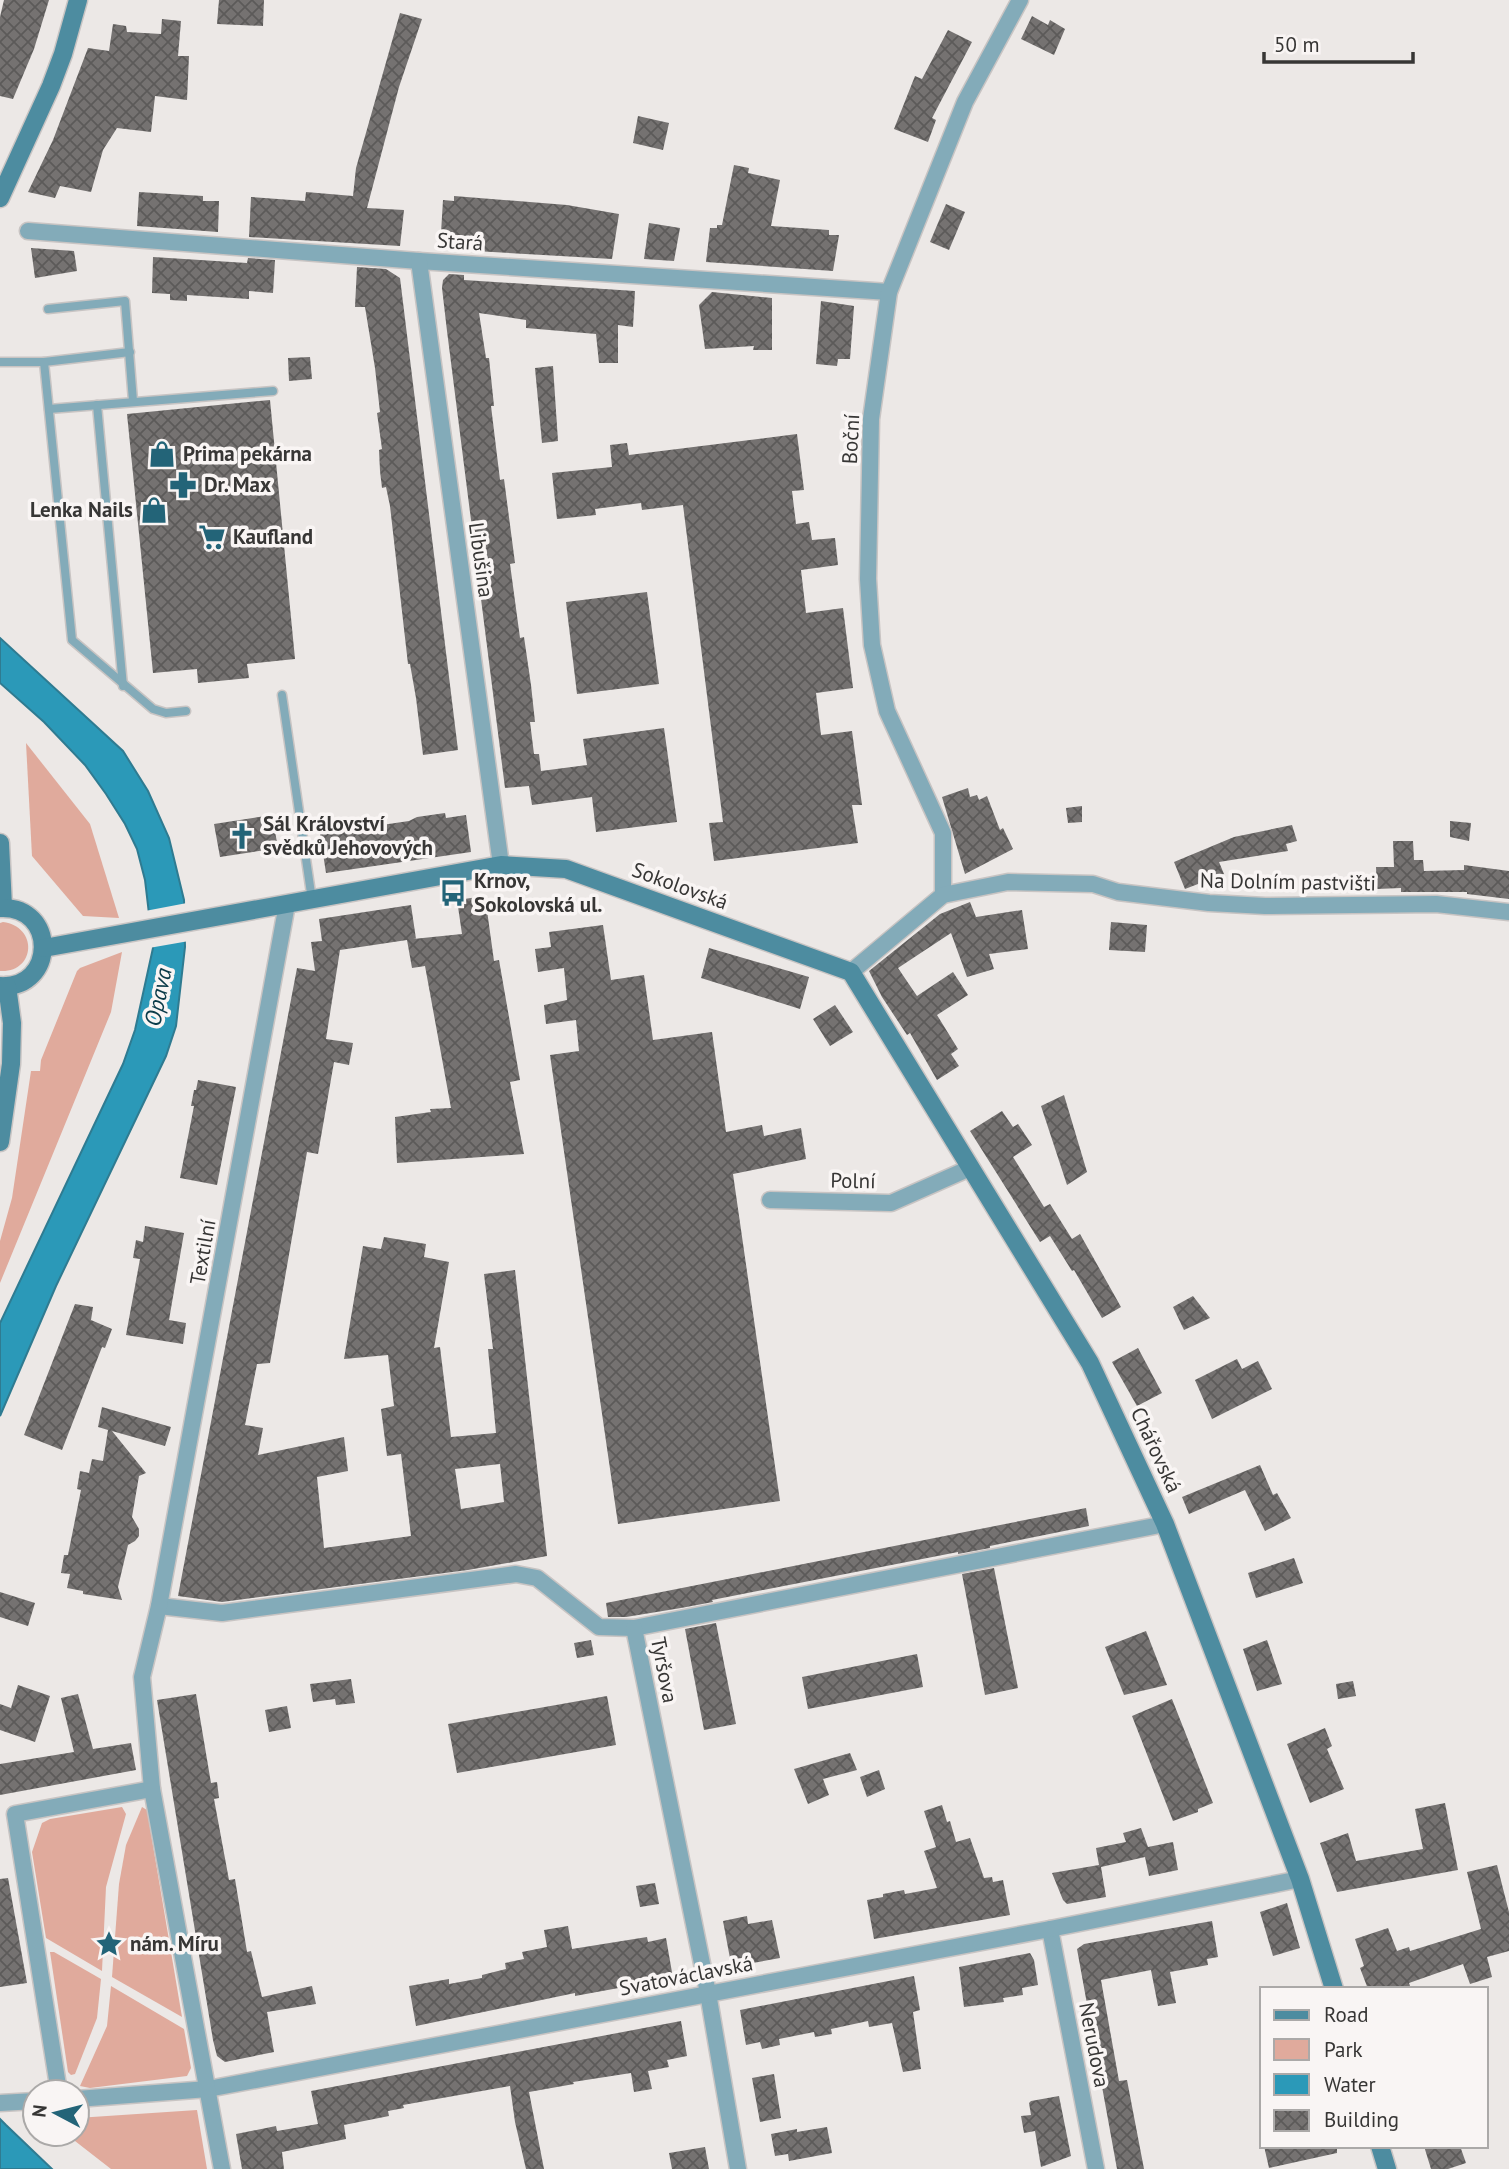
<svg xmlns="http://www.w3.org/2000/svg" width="1509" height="2169" font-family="'PT Sans',sans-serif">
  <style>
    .green { fill: #e0aa9c }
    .water { fill: #2b99b8; stroke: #2f7b91; stroke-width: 2 }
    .pier { fill: #ece8e6 }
    .building { fill: url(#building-cross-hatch); fill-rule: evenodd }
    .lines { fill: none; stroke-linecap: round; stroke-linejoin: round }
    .lane-casing { stroke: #c8c4c3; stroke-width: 11 }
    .street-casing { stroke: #c8c4c3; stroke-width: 19 }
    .secondary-casing { stroke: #c8c4c3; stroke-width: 21 }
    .lane { stroke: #83abb9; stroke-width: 8 }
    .street { stroke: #83abb9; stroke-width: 16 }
    .secondary { stroke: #4d8ca0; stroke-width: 18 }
    .labels { text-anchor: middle; stroke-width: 7; stroke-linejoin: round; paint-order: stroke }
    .street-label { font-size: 21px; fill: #373635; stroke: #f9f5f4 }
    .poi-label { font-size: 21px; font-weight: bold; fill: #373635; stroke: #f9f5f4; text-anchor: start }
    .water-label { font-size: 23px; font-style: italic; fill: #0b3b49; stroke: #f9f5f4 }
  </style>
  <defs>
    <pattern id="building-cross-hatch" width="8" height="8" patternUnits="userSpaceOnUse" patternTransform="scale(1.75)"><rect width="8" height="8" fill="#757271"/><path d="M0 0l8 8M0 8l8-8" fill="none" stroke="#5c5a59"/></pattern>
  </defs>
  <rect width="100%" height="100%" fill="#ece8e6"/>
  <g class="green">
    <path d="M26,743l64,81 29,94 -36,-2 -51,-60z"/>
    <path d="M3,922c36,5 32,51 -3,49v-48z"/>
    <path d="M122,952l-11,60 -111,271v-42l12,-43 19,-127h9l1,-11 36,-89 3,-3z"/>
    <path d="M122,1807l4,7 -20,73 -4,84 -56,-33 -14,-86 10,-29 8,-4z"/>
    <path d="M142,1807l5,3 35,207 -70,-40 7,-93 7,-39z"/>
    <path d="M50,1952h4l47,27 -4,39 -22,56 -4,1 -3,-3z"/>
    <path d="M111,1986l73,43 7,39 -4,8 -97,12 -10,-2 27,-60z"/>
    <path d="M197,2110l10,59h-96l-45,-35h11v-16z"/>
  </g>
  <g class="water">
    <path d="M0,638l123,113 25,40 21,47 15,62 1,47 -9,79 -10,30 -110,230 -56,130v-93l123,-259 12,-34 18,-82 -8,-68 -8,-31 -12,-25 -19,-30 -21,-29 -41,-43 -44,-39z"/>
    <path d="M0,2119l6,6 46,44h-52z"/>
  </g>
  <path class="pier" d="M187,903l2,38 -40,7 -4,-37z"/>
  <g class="building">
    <path d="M4,0h45l-15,49 -21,50 -13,-3v-79z"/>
    <path d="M219,0h45l-1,26 -46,-2z"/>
    <path d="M400,13l22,6 -23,68 -32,121 37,2 -4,36 -151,-9 2,-40 54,4 1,-9 47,4 3,-28z"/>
    <path d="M1032,16l16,9 2,-5 15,9 -11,26 -33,-16z"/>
    <path d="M162,19l19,2 -3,35h11l-2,44 -32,-4 -4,36 -34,-4 -14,22 -12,42 -31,-6 -5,12 -27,-6 25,-52 35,-92 21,3 4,-27 13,2 1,6 34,2z"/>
    <path d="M948,30l24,12 -40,76 4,2 -8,22 -34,-13 21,-53 7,3z"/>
    <path d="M638,116l31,7 -6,27 -30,-7z"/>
    <path d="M734,165l15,3 -1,5 32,7 -9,46 58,4v5h10l-6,36 -127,-9 4,-34h7v-3h5z"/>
    <path d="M139,192l64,4v5h16l-1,31 -81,-6z"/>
    <path d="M454,196l113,9 52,9 -7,45 -172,-10 3,-49 11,1z"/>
    <path d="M946,204l19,8 -16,38 -19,-8z"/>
    <path d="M649,223l31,5 -6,33 -30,-2z"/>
    <path d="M31,248l43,3 3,20 -42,7z"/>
    <path d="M153,257l94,6 1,-5 27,2 -2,33 -24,-2v8l-62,-4v6l-17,-1v-6l-18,-1z"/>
    <path d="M357,267l29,2 14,9 58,472 -35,5 -7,-57 -6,-34h-2l-18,-158 -4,-19 -4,1 -2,-17 -1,-21 3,-1 -5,-36 3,-1 -5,-44 -10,-61h-10z"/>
    <path d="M449,274l15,1v5l171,11 -2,36 -15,-2v38h-19l-3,-29 -70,-6v-8l-47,-7 7,45h3l5,48h-3l9,74 4,-1 11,84 -5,1 10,74 4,-1 7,48 4,37h-5l4,32h5l2,17 46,-6 -4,-26 81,-11 13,94 -81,10 -4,-35 -60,8 -3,-19 -24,2 -58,-457 -5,-43 1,-8z"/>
    <path d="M712,292l60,6v52h-19l1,-4 -49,3 -6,-44z"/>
    <path d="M821,301l33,5 -4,53h-12l-1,7 -21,-2z"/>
    <path d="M310,357l2,22 -23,2 -1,-23z"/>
    <path d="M553,366l5,75 -16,2 -7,-75z"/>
    <path d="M270,400l25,259 -48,5 2,14 -51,5 -1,-14 -44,4 -26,-259z"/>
    <path d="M797,434l7,56 -12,1 4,33 13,-2 3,18 23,-2 3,27 -37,5 5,43 37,-5 10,80 -37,5 5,42 31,-4 10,74h-10l6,38 -144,18 -5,-38 14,-1 -40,-317 -41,5 -1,-7 -46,6 1,6 -39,4 -5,-46 60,-6 -2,-22 17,-2 2,12z"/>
    <path d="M647,592l12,92 -82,10 -11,-92z"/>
    <path d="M968,788l2,9 7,-2 2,5 8,-4 13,34 3,-2 10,21 -48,25 -23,-77z"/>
    <path d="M1082,806v16l-14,1 -2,-15z"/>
    <path d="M445,813l1,5 20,-3 5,37 -145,21 -6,-39 89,-13 8,-4z"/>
    <path d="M272,815l6,33 -58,9 -6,-33z"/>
    <path d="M1450,821l21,2 -2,18 -19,-4z"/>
    <path d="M1292,825l5,16 -11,3 2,7 -69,11 5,12 -39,15 -11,-27 60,-25z"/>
    <path d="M1393,841h20l1,19h9l1,11 40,-1v-5l45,6v28l-42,-5v-2h-66v-4l-24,1 -1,-22h18z"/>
    <path d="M485,896l9,65 5,-1 21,120 -10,2 14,72 -127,9 -2,-46 36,-5 -1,-3 21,-1 -26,-142 -13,2 -5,-28 -67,10 -14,89 27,4 -4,22 -15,-3 -16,92 -11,-2 -37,211 -13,1 -12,61 18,3 -5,27 86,-18 4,34 -31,6 7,71 87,-12 -10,-82 -14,2 -6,-47 13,-3 -6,-51 -44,4 19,-113 18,3 3,-12 42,7 -2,13 25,5 -15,86 6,-1 11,90 45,-4 -8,-84h5l-9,-75 31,-4 32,286 -79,14 -246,32 -44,-6 119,-628 18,3 -4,-29 11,-1 -3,-22 92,-14 5,34h-3l49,-5 -5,-34zM500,1464l4,38 -43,7 -6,-40z"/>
    <path d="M970,902l6,15 46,-7 6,39 -39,5 5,15 -27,8 -16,-44 -53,35 19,28 36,-24 15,23 -31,20 21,34 -7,5 8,12 -22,14 -27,-47 -3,2 -25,-38 -13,-26 71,-57z"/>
    <path d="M1111,922l36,3 -2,27 -36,-2z"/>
    <path d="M603,925l8,55 33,-5 9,65 59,-8 14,100 36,-7 2,11 37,-8 5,31 -73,15 47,327 -162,23 -68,-469 29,-4 -3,-31 -30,4 -2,-19 23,-5 -3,-32 -26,4 -3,-23 16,-2 -2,-15z"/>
    <path d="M709,948l100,29 -9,32 -99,-31z"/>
    <path d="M835,1005l18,27 -23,14 -17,-27z"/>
    <path d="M198,1080l38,7 -19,98 -37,-7 14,-72h-3l3,-16h2z"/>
    <path d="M1064,1095l23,77 -20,13 -26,-79z"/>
    <path d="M1002,1111l11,16 5,-3 14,21 -19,12 31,50 6,-3 22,35 8,-5 41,73 -19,11 -28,-48 -2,1 -22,-35 -10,6 -70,-111z"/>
    <path d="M145,1226l39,7 -15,87 17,3 -3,21 -57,-9 14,-76 -7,-1 3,-18 7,2z"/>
    <path d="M1193,1296l17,22 -26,12 -11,-23z"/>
    <path d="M75,1304l18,3 -2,13 21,9 -7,19 -3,-1 -40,103 -38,-15z"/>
    <path d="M1138,1348l24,45 -25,13 -25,-44z"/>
    <path d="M1237,1359l5,10 16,-8 14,28 -60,30 -17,-39z"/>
    <path d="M102,1407l69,20 -6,19 -53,-15 34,42 -7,3 -7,41 7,12v7l-4,5 -7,4 -10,42 4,13 -39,-6v-3l-16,-3 3,-14 -9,-1 3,-18h4l13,-65 -4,-1 3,-18 9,2 3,-14 11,2 5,-31 -10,-3z"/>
    <path d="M1260,1465l13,30 4,-2 14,25 -26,13 -20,-41 -56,24 -7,-17z"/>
    <path d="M1086,1508l3,18 -99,20v2l-32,6v-2l-246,48 1,2 -32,6 -55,9h-18l-2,-14z"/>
    <path d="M1294,1558l9,25 -47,15 -8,-25z"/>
    <path d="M994,1568l24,120 -33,7 -23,-121z"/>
    <path d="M0,1592l35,11 -7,23 -28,-9z"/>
    <path d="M716,1623l20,101 -32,6 -19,-101z"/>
    <path d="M1146,1631l21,54 -43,10 -19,-48z"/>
    <path d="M591,1640l3,15 -17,3 -3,-15z"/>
    <path d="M1267,1640l15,44 -25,7 -14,-42z"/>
    <path d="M917,1654l6,33 -115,22 -6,-32z"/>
    <path d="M351,1679l4,24 -19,2 -1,-6 -22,3 -3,-18z"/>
    <path d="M1353,1681l3,15 -18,3 -2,-15z"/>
    <path d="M18,1685l32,11 -15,46 -35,-12v-26l11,4z"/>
    <path d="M78,1694l15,55 38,-6 5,27 -136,25v-31l74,-12 -13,-54z"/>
    <path d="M196,1694l15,89 6,-1 2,16 -5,1 15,81 6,-1 12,73 4,-1 11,46 50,-11 4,18 -49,8 7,40 -49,10 -8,-6 -4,-16 -56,-340z"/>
    <path d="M607,1696l9,49 -159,28 -9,-49z"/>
    <path d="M1172,1699l41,104 -15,6v3l-25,9 -41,-105z"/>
    <path d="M287,1706l4,22 -22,4 -4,-22z"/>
    <path d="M1325,1728l7,18 -5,3 17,40 -34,14 -23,-59z"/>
    <path d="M850,1753l7,17 -34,9 6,16 -21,9 -14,-35z"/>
    <path d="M879,1770l6,19 -18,8 -7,-20z"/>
    <path d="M1445,1803l13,67 -121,22 -17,-49 28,-10 8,28 67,-12 -8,-40z"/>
    <path d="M942,1805l5,17 3,-1 6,21 14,-4 14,40 8,-1 1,5 10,-2 7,35 -136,24 -7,-39 16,-3v-3l21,-4 1,4 32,-6 -13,-37 12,-4 -12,-36z"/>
    <path d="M1141,1828l7,19 25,-5 5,28 -29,6 -4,-19 -44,10 5,30 -39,7 -4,-4 -11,-27 47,-8 -3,-17 30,-6 -3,-9z"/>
    <path d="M1497,1865l12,47v39l-22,6 5,20 -22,7 -7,-20 -54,19 2,6h-43l-8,-21 4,-2 -9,-27 33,-11 9,23 12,-4 1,4 71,-22 -14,-57z"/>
    <path d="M8,1878l19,105 -27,4v-108z"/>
    <path d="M655,1883l4,21 -19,3 -4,-21z"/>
    <path d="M1287,1903l13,45 -27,8 -13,-44z"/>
    <path d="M747,1916l1,8 24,-4 8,38 -27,5 -1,-4 -20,10 -9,-48z"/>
    <path d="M1212,1921l6,36 -11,2 1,6 -38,7 6,31 -18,3 -7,-36 -50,10 18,101 8,-1 17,89h-27l-40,-220 7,-5z"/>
    <path d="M568,1926l4,23 75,-12 1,5 18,-4 7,40 -98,18v-3l-159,33 -7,-40 40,-7v5l33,-6v-3l24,-6 -1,-6 19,-4 -2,-7 25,-5 -3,-17z"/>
    <path d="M1030,1953l4,7 4,25 -16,3 1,7 -20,3 1,4 -40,5 -5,-40z"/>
    <path d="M914,1976l6,34 -7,2 8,57 -18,3 -11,-49 -23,4 -1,-6 -37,8 1,5 -17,3 -1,-5 -35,7 1,6 -18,4 -2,-7 -14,3 -6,-35z"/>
    <path d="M681,2021l6,35 -20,4 2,7 -21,4 4,18 -18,3 -3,-19 -58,9 1,2 -45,8 15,77h-18l-11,-47 -5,-36 -107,19 1,3 -16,3 1,5 -45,9 2,14 -64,13 2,17h-42l-6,-35 40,-8 1,5 41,-7 -7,-33z"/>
    <path d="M774,2074l7,44 -21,4 -8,-44z"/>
    <path d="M1059,2096l12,60 -30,11 -6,-36 -11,2 -3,-17 10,-1 -2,-12 2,-2z"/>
    <path d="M827,2127l5,26 -43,8 -1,-7 -13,2 -4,-22 26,-5v3z"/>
    <path d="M1264,2146h73v7l-68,15z"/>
    <path d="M1424,2146h36l6,17 -18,6h-17z"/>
    <path d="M705,2147l4,22h-37l-3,-16z"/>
  </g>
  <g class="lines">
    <defs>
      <g id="lane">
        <path d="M48,309l77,-8 8,100"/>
        <path d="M0,362h44l86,-10"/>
        <path d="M44,362l28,278 81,69 13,4 20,-2"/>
        <path d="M97,405l26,281"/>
        <path d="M49,409l224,-18"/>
        <path d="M282,695l30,205"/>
      </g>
      <g id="street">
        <path d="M28,231l391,30 470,31"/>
        <path d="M419,261l82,604"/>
        <path d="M943,895v-62l-56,-122 -15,-66 -4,-66 3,-160 18,-127 76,-190 55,-102"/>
        <path d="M851,972l92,-77 65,-13 85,2 25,8 91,11 56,3 171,-2 73,8"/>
        <path d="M770,1200l121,3 79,-35"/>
        <path d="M159,1606l63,7 294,-39 21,4 62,49 35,1 531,-104"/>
        <path d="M634,1628l74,365 30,176"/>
        <path d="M1050,1929l46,240"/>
        <path d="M59,2092l-44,-278 137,-25"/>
        <path d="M77,2099l131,-10 842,-160 250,-50"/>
        <path d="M0,2103l35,-2"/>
        <path d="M222,2169l-70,-380 -10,-112 17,-71 128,-702"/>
      </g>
      <g id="secondary">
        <path d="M0,198l51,-112 12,-32 15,-54"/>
        <path d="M0,843l3,64"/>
        <path d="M0,908c58,-3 56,82 0,78"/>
        <path d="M44,948l457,-83 65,4 285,103 239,391 75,161 135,355 34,110"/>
        <path d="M0,1142l11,-78 1,-41 -5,-37"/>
        <path d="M1380,2146l7,23"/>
      </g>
    </defs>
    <use href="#lane" class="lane-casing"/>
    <use href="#street" class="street-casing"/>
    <use href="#secondary" class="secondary-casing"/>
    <use href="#lane" class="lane"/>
    <use href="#street" class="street"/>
    <use href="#secondary" class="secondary"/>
  </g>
  <defs>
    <symbol id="shop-bare" viewBox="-9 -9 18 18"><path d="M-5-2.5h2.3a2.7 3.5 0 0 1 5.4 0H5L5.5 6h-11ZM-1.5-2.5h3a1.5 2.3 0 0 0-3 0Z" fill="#236478" stroke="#f9f5f4" stroke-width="2.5" paint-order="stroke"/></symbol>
    <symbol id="pharmacy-bare" viewBox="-9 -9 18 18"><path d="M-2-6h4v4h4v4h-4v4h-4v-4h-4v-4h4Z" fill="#236478" stroke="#f9f5f4" stroke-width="2.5" paint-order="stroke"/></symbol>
    <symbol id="supermarket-bare" viewBox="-9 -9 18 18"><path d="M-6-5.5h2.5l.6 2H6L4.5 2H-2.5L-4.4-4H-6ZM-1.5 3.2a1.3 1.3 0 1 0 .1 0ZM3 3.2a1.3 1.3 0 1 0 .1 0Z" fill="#236478" stroke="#f9f5f4" stroke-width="2.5" paint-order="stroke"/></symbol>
    <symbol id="church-bare" viewBox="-9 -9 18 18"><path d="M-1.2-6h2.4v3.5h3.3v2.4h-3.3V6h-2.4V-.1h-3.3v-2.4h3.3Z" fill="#236478" stroke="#f9f5f4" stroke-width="2.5" paint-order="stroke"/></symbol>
    <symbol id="bus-bare" viewBox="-9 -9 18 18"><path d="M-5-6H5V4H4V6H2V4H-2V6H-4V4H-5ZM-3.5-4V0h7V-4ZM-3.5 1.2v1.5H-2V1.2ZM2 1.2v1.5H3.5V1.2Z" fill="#236478" stroke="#f9f5f4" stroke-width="2.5" paint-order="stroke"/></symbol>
    <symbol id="sight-bare" viewBox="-9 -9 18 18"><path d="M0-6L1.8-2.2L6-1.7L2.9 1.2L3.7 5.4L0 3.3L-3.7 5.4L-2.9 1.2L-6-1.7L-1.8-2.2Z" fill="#236478" stroke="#f9f5f4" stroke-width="2.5" paint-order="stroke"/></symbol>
  </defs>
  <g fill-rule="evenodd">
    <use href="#shop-bare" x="143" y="435" width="38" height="38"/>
    <use href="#pharmacy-bare" x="164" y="466" width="38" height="38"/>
    <use href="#shop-bare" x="135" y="491" width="38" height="38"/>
    <use href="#supermarket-bare" x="193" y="518" width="38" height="38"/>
    <use href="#church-bare" x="223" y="817" width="38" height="38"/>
    <use href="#bus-bare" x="434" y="874" width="38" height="38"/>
    <use href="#sight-bare" x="90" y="1925" width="38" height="38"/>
  </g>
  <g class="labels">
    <g class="street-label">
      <text transform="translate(460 242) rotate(4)" y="7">Stará</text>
      <text transform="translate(851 439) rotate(-87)" y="7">Boční</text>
      <text transform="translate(481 560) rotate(82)" y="7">Libušina</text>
      <text transform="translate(1288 882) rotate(1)" y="7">Na Dolním pastvišti</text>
      <text transform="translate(680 886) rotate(20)" y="7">Sokolovská</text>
      <text transform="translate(853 1181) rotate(1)" y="7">Polní</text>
      <text transform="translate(203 1252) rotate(-80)" y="7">Textilní</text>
      <text transform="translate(1156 1450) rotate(65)" y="7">Chářovská</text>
      <text transform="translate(664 1670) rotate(79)" y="7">Tyršova</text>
      <text transform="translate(686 1976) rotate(-11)" y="7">Svatováclavská</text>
      <text transform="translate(1094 2045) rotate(79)" y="7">Nerudova</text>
    </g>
    <g class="poi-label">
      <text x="183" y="461">Prima pekárna</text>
      <text x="204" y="492">Dr. Max</text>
      <text x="133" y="517" text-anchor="end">Lenka Nails</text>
      <text x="233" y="544">Kaufland</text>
      <text x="263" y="831">Sál Království<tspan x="263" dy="24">svědků Jehovových</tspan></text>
      <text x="474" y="888">Krnov,<tspan x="474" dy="24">Sokolovská ul.</tspan></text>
      <text x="130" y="1951">nám. Míru</text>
    </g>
    <g class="water-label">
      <text transform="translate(158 997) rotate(-78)" y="8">Opava</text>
    </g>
  </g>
  <rect x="1260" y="1987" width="228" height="161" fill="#f9f5f4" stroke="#aba9a8" stroke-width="2"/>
  <rect x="1274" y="2010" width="35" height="10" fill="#4d8ca0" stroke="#aba9a8" stroke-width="2"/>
  <text x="1324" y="2022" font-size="21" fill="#373635">Road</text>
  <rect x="1274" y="2039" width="35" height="21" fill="#e0aa9c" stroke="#aba9a8" stroke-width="2"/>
  <text x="1324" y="2057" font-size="21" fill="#373635">Park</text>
  <rect x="1274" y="2074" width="35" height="21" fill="#2b99b8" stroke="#aba9a8" stroke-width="2"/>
  <text x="1324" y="2092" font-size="21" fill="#373635">Water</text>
  <rect x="1274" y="2110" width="35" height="21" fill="url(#building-cross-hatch)" stroke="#aba9a8" stroke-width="2"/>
  <text x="1324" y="2127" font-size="21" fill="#373635">Building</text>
  <g transform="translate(56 2113) rotate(277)"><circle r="33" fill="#f9f5f4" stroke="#aba9a8" stroke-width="2"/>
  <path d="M0-5L12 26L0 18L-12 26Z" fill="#236478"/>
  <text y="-10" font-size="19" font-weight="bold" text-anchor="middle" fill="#373635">N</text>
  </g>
  <path d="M1264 52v10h149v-10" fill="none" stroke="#373635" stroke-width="3.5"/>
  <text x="1274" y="52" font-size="21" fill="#373635" stroke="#f9f5f4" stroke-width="5" paint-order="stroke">50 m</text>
</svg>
